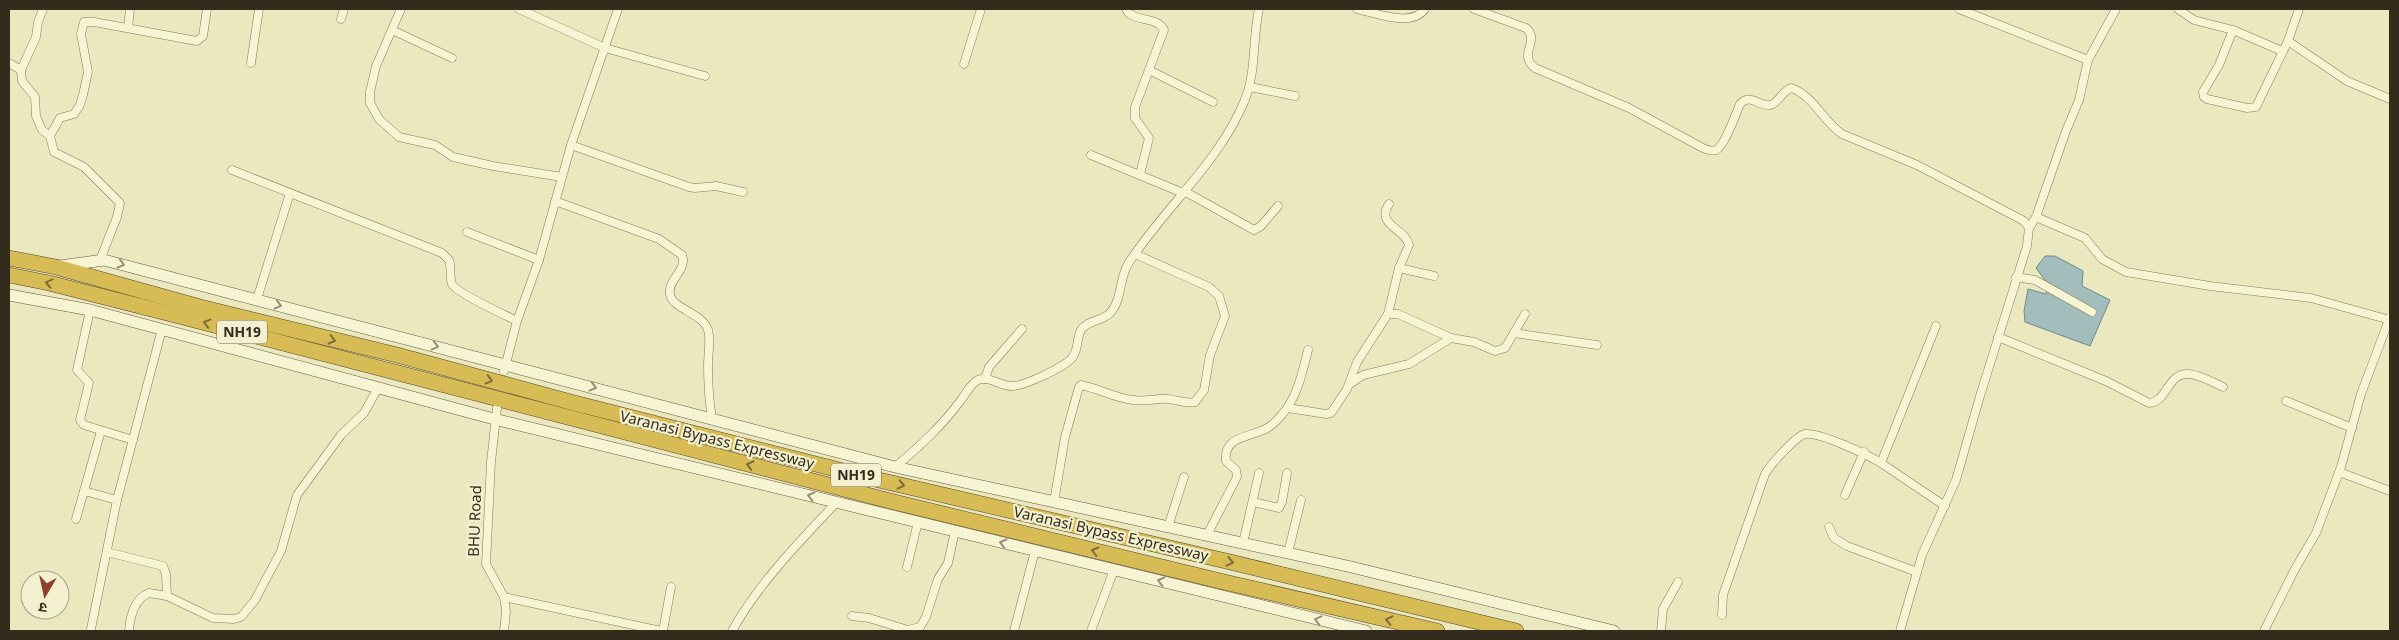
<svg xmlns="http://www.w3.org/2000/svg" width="2399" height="640" font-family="Georgia,'Noto Sans Devanagari',serif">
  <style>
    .water { fill: #a2bdbb; stroke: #6b8a89 }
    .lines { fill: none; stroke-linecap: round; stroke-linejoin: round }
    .street-casing { stroke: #837959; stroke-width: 9 }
    .secondary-casing { stroke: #64593c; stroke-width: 12 }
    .highway-casing { stroke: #50462d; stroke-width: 16 }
    .street { stroke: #f6f4d2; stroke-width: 8 }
    .secondary { stroke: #f6f4d2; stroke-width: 11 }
    .highway { stroke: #d7bb54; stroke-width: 15 }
    .oneway { stroke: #949078 }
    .oneway2 { stroke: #7d6c36 }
    .labels { text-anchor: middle; stroke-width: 4.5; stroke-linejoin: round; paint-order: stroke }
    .shield { fill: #f3f0cf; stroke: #6d6752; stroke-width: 1 }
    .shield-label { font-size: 14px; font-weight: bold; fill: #332c1d }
    .street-label { font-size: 15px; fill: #332c1d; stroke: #f3f0cf }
  </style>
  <rect width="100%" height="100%" fill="#ebe8c0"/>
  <path class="water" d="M2045,256h10l28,15 -1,15 28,14 -20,46 -65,-24 -1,-11 4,-22 18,5 2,-10 -12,-16z"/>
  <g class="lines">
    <defs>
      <g id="street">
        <path d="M401,9l-25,57 -6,26v11l9,16 20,18 36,8 18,12 40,9 69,11"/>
        <path d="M519,9l86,39 100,28"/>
        <path d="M1126,9c6,14 31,6 38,21l-29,77v11l14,20 -9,36"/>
        <path d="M1357,9c20,4 54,19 68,0"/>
        <path d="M1474,9l52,19c15,13 -9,26 9,40l94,40 72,39c4,2 10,5 15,3 9,-4 20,-37 24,-46 11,-11 17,2 30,1 8,-1 12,-14 21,-17 22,7 32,33 51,46l75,31 107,56 5,7 -2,18 -47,150 -24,84 -34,75 -22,76"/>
        <path d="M1959,9l129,51 -9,40 -13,31 -30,86"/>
        <path d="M2178,9l16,11 39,10 -14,35 -16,27 1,5 3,2 40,9 9,-1 32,-66"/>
        <path d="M2299,9l-11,32 59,40 43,18"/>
        <path d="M341,19l3,-10"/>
        <path d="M128,28l2,-19"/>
        <path d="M392,30l60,28"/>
        <path d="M2233,30l49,21"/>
        <path d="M2088,60l28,-51"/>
        <path d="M9,63l12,7 1,11 13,16 1,19 6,14 8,6 4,16 30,15 36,36 -3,14 -17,43"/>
        <path d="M251,63l8,-54"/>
        <path d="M964,64l17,-55"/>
        <path d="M21,70l15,-33 2,-15 5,-13"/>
        <path d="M1149,70l64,32"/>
        <path d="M1250,87l45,9"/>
        <path d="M50,136l10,-18 14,-4 6,-9 3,-10 5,-23 -7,-38 3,-12h10l103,19 6,-5 4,-27"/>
        <path d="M571,145l118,42 6,1 21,-2 27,6"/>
        <path d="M1091,155l92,38"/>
        <path d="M232,170l210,83 7,7c3,8 0,16 3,24 3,8 53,31 65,37"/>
        <path d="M1184,191l70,39 7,-4 17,-20"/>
        <path d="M555,201l104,38 23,16c6,15 -15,25 -12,39 2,15 33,19 38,36 3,10 0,24 0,35 0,18 1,35 4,54"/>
        <path d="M2029,228l7,-11 49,21 17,21 24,13 84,14 101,12 79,22"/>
        <path d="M467,232l72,28"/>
        <path d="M1399,268l35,8"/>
        <path d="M2016,277l19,3 57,32"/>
        <path d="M257,299l33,-106"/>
        <path d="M90,310l-13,60 12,13 -9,37 4,5 49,15"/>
        <path d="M1388,314l11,-46 10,-23c-4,-17 -34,-20 -20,-41"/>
        <path d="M1936,326l-55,137 64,43"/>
        <path d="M1514,333l83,12"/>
        <path d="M1998,337l108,44 43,22c19,-1 18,-31 40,-29 11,1 24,8 34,13"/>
        <path d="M504,371l13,-50 22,-61 32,-115 47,-136"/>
        <path d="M985,379l4,-12 33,-38"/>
        <path d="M1350,384l13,-9 46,-11 42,-26"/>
        <path d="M2286,401l66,27"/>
        <path d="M497,408l-6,54 -5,102 18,33 2,14 -2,20"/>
        <path d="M1288,408l38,6 5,-1 16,-24 10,-27 31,-48h10l53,24 23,4 21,9 10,-3 20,-34"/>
        <path d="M895,467c25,-21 47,-41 66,-67 5,-6 10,-17 17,-20 9,-5 23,6 33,6 12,1 53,-19 61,-28 7,-8 4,-19 9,-28 7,-11 21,-8 29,-17 12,-12 9,-34 18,-49 36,-56 90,-100 116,-162 13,-31 8,-62 15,-93"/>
        <path d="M2339,472l51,19"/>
        <path d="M84,491l33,9"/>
        <path d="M1845,495l19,-43"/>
        <path d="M1054,502l11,-65 14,-50 2,-2c19,4 34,13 52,15 12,2 24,-2 35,-1 9,1 18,5 27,3l9,-12 6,-35 15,-39 -6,-20 -10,-9 -74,-33"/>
        <path d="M1253,502l26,6 3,-6 5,-29"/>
        <path d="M76,519l25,-88"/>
        <path d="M1168,527l16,-50"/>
        <path d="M1829,527l5,11 13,8 70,26"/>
        <path d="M1207,535l30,-58 -1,-7 -10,-9c-3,-27 27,-23 43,-34 26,-19 32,-48 39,-77"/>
        <path d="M1243,543l16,-70"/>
        <path d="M107,552l56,14 3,8 1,22"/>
        <path d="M1288,553l13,-53"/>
        <path d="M907,567l11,-45"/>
        <path d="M504,597l157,34"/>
        <path d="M1722,615l1,-20 42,-121c4,-8 31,-38 40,-40 15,-2 63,21 76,29"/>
        <path d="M852,616l17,2 39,12 12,-3 6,-10 12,-38 10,-16 7,-32"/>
        <path d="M91,629l26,-129 45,-171"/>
        <path d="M129,631c1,-14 5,-32 20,-38l18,3 46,22 21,1 7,-2 14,-17 26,-49 16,-56 44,-60 23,-22 14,-25"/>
        <path d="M663,631l8,-44"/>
        <path d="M732,631c27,-48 67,-89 105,-129"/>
        <path d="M1014,631l21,-80"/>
        <path d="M1091,631l23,-61"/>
        <path d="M1661,631l2,-22 15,-27"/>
        <path d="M2264,631l31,-62 21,-36 25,-66 20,-73 29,-77"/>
      </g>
      <g id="secondary">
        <path d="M60,266l44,-6 791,207 452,99 267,65"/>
        <path d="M9,295l81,15 404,109 872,212"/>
      </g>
      <g id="highway">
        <path d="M9,258l47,9 144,40 197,48 177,48 305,77 347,81 290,70"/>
        <path d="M9,275l40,8 130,33 715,186 330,80 213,49"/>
      </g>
    </defs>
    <use href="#street" class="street-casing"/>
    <use href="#secondary" class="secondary-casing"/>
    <use href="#highway" class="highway-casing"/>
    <use href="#street" class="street"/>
    <use href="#secondary" class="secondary"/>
    <use href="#highway" class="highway"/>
  </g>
  <defs><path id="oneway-chevron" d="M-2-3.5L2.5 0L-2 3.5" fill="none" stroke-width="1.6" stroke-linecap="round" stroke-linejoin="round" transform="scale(1.25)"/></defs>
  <g class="oneway">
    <use href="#oneway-chevron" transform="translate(121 264) rotate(15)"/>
    <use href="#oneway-chevron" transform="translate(278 305) rotate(15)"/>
    <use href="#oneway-chevron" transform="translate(435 346) rotate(15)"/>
    <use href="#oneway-chevron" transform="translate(593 387) rotate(15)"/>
    <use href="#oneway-chevron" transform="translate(811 496) rotate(-166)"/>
    <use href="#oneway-chevron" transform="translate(1003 543) rotate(-166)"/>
    <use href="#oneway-chevron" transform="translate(1161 581) rotate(-166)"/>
    <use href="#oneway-chevron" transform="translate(1318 620) rotate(-166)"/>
  </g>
  <g class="oneway2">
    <use href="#oneway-chevron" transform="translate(49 283) rotate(-167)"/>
    <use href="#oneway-chevron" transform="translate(207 323) rotate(-165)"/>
    <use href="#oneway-chevron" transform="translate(332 340) rotate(14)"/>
    <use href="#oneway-chevron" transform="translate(489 380) rotate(15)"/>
    <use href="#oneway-chevron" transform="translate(750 465) rotate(-166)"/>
    <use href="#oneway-chevron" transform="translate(901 485) rotate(13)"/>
    <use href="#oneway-chevron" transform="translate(1095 551) rotate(-166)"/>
    <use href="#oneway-chevron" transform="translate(1230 562) rotate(13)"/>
    <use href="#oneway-chevron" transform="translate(1389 620) rotate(-167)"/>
  </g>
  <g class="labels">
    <g class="shield">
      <rect x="217" y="320.5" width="50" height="23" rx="4"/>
      <rect x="831" y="463.5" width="50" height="23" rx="4"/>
    </g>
    <g class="shield-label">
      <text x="242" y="337">NH19</text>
      <text x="856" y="480">NH19</text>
    </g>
    <g class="street-label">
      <text transform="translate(717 440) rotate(14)" y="5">Varanasi Bypass Expressway</text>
      <text transform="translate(475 521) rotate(-88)" y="5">BHU Road</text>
      <text transform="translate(1111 534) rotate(13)" y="5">Varanasi Bypass Expressway</text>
    </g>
  </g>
  <rect width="2399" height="640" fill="none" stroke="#332c1d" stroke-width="20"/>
  <g transform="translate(45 595) rotate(189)"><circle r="24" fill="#f3f0cf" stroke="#a6a288"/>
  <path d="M0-4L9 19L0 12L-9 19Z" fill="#8e422c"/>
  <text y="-8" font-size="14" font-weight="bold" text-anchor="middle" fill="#332c1d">उ</text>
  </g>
</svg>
